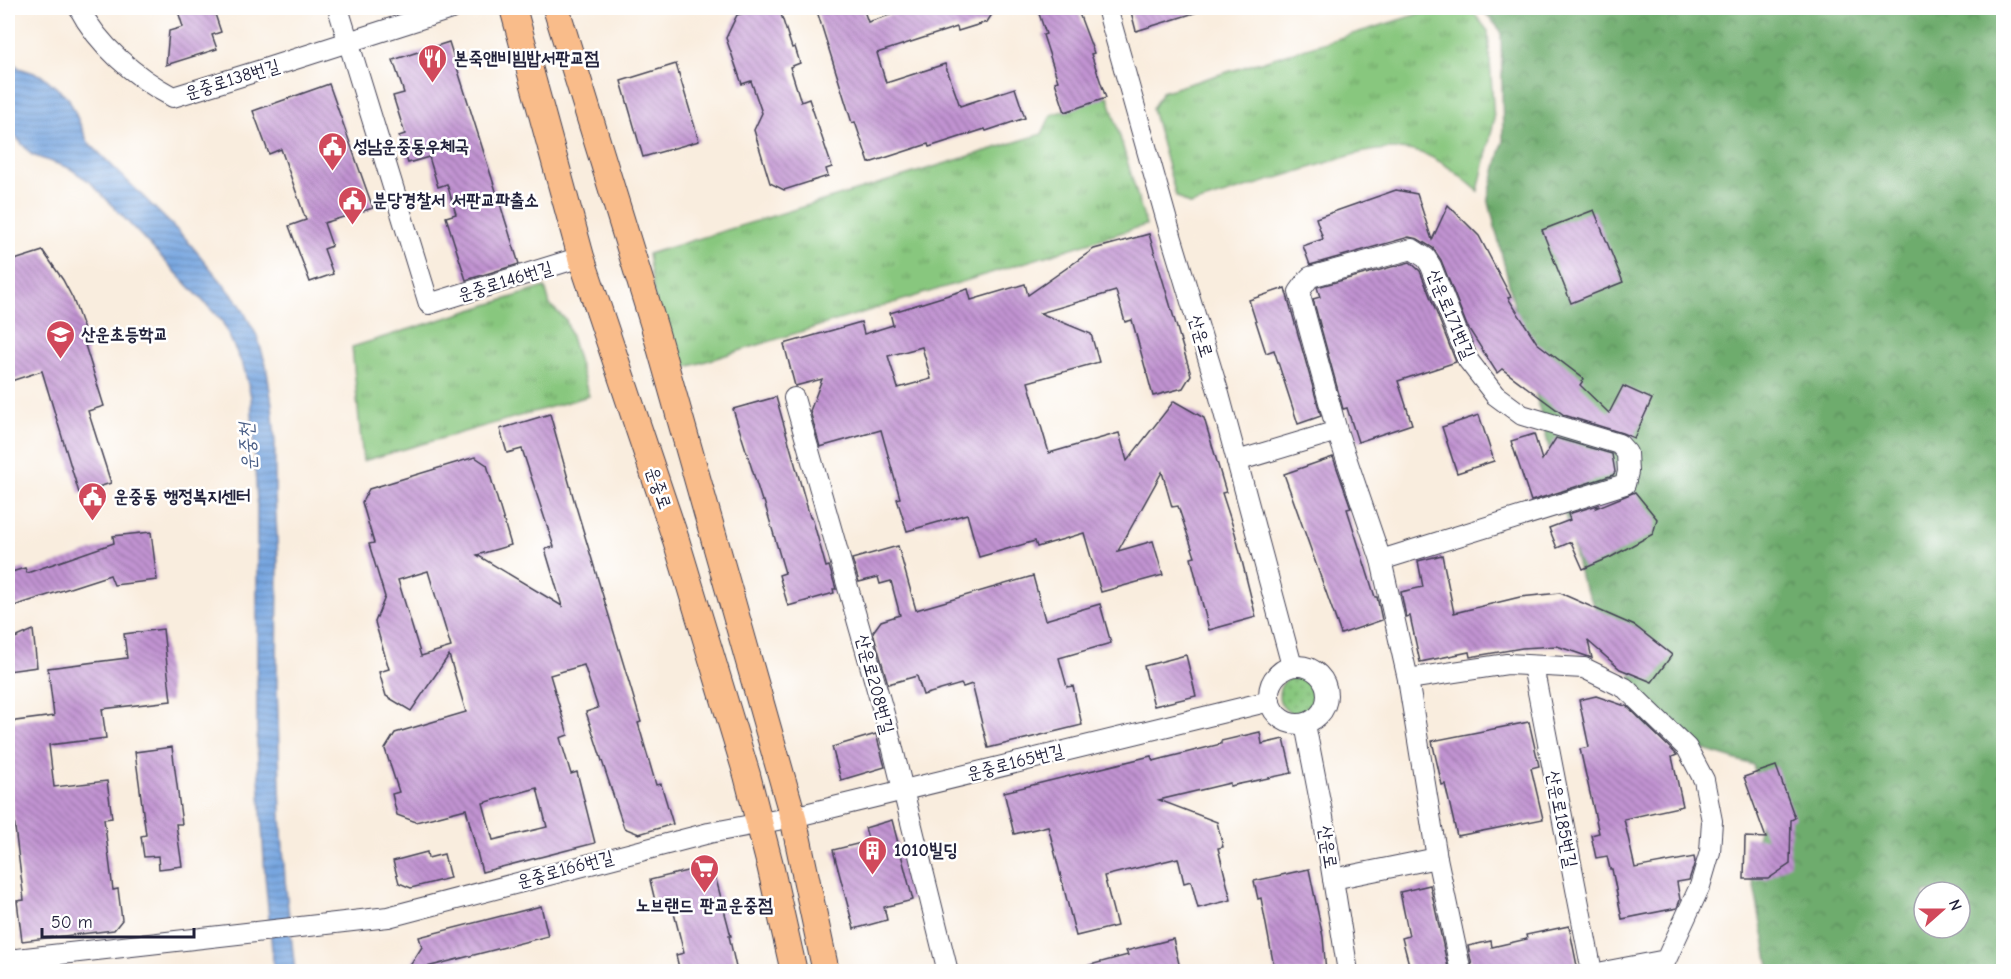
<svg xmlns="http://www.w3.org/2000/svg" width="2011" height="979" font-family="'Comic Neue','Poor Story',sans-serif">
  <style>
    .grass { fill: url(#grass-dots); stroke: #55745c; stroke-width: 1.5 }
    .forest { fill: url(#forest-crowns); stroke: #486754; stroke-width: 1.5; fill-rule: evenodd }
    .park { fill: url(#park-tufts); stroke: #55745c; stroke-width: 1.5 }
    .water { fill: url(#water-rules); stroke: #4c648e; stroke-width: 1.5 }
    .building { fill: url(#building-back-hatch); fill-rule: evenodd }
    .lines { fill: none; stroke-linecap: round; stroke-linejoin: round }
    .minor-casing { stroke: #424053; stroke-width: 22 }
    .major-casing { stroke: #424053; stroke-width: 28 }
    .minor { stroke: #fff; stroke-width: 20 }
    .major { stroke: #f9bc8a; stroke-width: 26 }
    .labels { text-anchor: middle; stroke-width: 5; stroke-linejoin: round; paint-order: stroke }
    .poi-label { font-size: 18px; font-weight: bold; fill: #22223b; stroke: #fff; text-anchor: start }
    .street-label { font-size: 18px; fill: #22223b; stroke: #fff }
    .water-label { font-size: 20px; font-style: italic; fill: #485d85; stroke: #fff }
  </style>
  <defs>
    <pattern id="grass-dots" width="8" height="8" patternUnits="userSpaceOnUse" patternTransform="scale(1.5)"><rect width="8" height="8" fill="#88c77e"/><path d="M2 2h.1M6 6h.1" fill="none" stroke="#6fa168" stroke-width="1.8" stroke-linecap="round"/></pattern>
    <pattern id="forest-crowns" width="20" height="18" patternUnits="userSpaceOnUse" patternTransform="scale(1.5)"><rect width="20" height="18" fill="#6eac6d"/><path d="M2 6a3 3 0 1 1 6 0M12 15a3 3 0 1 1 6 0" fill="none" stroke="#5a8c5b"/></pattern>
    <pattern id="park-tufts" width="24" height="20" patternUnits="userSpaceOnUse" patternTransform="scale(1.5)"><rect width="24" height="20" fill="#88c77e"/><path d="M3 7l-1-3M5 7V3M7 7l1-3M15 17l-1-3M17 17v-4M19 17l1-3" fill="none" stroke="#6fa168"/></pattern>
    <pattern id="water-rules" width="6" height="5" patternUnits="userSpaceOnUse" patternTransform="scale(1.5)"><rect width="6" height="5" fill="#77a6e0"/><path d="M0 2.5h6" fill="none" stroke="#6187b7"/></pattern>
    <pattern id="building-back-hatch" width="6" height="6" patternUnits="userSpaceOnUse" patternTransform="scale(1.5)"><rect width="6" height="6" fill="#c193d1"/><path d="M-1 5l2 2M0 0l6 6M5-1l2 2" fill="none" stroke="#9c78ab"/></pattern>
  </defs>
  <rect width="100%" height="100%" fill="#fff"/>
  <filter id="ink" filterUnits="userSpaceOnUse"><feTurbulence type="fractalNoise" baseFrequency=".0167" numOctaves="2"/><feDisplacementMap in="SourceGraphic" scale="12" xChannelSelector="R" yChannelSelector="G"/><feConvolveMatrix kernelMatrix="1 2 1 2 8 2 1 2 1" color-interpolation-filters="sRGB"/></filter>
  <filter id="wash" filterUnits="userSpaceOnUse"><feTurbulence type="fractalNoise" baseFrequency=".008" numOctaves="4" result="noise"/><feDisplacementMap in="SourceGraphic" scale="24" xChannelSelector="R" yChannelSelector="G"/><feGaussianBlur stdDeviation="1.35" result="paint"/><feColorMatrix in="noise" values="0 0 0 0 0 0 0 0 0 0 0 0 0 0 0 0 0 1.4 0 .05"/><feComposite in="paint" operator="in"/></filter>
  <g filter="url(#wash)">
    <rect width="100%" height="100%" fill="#f9edde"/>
    <circle class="grass" cx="1298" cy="695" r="19"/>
    <path class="forest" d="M1481,8h522v963h-233l-20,-107 15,-57 -12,-42 -65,-20 -44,-19 -13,-52 -50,-94 -93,-382 15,-57 -2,-110zM1924,892h36v36h-36z"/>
    <g class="park">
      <path d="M1438,8h32l18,23 6,90 -16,70c-44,-39 -68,-51 -126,-36l-162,50 -14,-9 -24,-87 10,-17z"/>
      <path d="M1108,96l38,129 -472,146 -17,-57 -9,-60 394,-120 9,-19z"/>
      <path d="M545,287l5,18 16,15 23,76 -226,65 -11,-114z"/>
    </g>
    <path class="water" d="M8,58l11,10 24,8 26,23 19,43 98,97 53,64 18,33 9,29 6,39 3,38v53l3,65 -1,125 4,131 4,64 10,91h-21l-9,-95 -8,-132v-242l-6,-105 -7,-29 -22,-47 -132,-139 -21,-14 -37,-13 -24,-27z"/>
    <g id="blocks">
      <g class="building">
        <path d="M177,8h36l8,24 -9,3 5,14 -51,16 3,-34 14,-4z"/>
        <path d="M761,8h18l13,40 3,-1 5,16 -10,4 11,35 8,-3 23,68 -6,2 2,7 -44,14 -14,-7 -16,-53 8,-17 -11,-32 -9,3 -16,-46 11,-23z"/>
        <path d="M816,8h47l5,14 44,-14h84l-9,14 -29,9 -1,-4 -80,26 9,30 59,-19 15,42 55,-18 10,30 -39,13 -1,-2 -56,18 -1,-3 -59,19 -14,-41 -3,1z"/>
        <path d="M1037,8h40l17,45 -3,1 15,44 -41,14 -10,-30 3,-1 -15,-46 3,-1z"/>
        <path d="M1130,8h71v3l-65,20z"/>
        <path d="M449,42l70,222 -53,16 -20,-63 10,-3 -9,-30 -9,3 -9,-30 -21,6 -9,-27 6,-2 -12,-38 11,-3 -11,-33z"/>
        <path d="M676,64l23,77 -56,16 -22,-76z"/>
        <path d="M329,84l44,124 -49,15 8,23 -8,3 9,25 -23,8 -21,-56 17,-6 -25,-71 -12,5 -16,-43z"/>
        <path d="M1396,190l21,4 15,46 16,-35 31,31 32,61 -3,1 29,45 47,36 -4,6 29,28 14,-27 29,13 -18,39 -12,-5 -58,-18 -62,-46 -5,4 -30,-47 -26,-66 -8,-12 -15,-9 -9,-2 -99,28 -7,-19 20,-7 -7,-21z"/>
        <path d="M1594,210l29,72 -52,21 -29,-73z"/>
        <path d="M1149,234l42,141 -8,13 -30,8 -21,-76 -7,2 -9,-31 -76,22 51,21 8,28 -71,20 21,71 70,-20 8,28 47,-60 30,17 22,74 -4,1 13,40 21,84 -47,13 -18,-72 4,-1 -17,-51 -6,1 -10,-35 -44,79 35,-10 10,34 -62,17 -17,-59 -47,14 -2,-6 -56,16 -12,-43 -60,17 -10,-32 3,-1 -19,-68 -61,17 -10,-36 12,-32 -27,7 -11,-42 77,-22 3,12 29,-9 -3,-12 78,-24 3,11 54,-16 3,11 66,-46zM922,347l9,32 -33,9 -10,-32z"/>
        <path d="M43,251l20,29 10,19 16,45 -4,1 19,61 -16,5 23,72 -32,10 -37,-122 -34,11v-120z"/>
        <path d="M1410,262l10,9 36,91 -58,19 14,43 -54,18 -11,-34 -4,1 -30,-110 7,-2 -3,-10z"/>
        <path d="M1285,288l36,128 -23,8 -24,-74 -8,3 -17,-53z"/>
        <path d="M776,397l34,120h2l14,50 3,-1 7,23h-3l1,4 -46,13 -9,-31 6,-2 -21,-72h-2l-29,-92z"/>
        <path d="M550,414l24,86 67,222 -3,1 18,62 5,-1 12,40 -34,10 -15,-6 -38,-116 12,-4 -14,-43 -34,10 18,60 -8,3 11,36 6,-2 18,71 -113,29 -16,-63 -50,13 -19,-7 -5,-21 7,-2 -14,-43 10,-16 71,-21 -17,-57 -38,56 -25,-15 -7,-24 10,-3 -14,-47 10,-25 -16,-53 5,-1 -12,-41 7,-13 106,-32 12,8 24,80 -34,10 85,51 -17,-57 9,-2 -32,-98 -15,4 -7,-24zM428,571l23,76 -30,9 -23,-76zM537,788l10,39 -54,13 -10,-37z"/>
        <path d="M1479,415l15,46 -37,12 -15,-46z"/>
        <path d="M1534,434l8,26 14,-22 56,16 3,18 -2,3 -82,26 -20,-60z"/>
        <path d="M1333,457l18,51 -4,1 28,88h2l5,23 -41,14 -57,-160z"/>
        <path d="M1635,492l22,27 -4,15 -42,23 -28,12 -12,-27 -14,6 -8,-20 21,-8 -2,-6 30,-9 -2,3z"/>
        <path d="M151,532l6,48 -43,5 -4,-10 -102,33v-35l17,-5 2,5 87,-30 -1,-7z"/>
        <path d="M898,546l18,64 117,-34 12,44 55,-16 11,39 -52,15 8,29 6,-1 9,39 -94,23 -16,-64 -9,3 -2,-3 -38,11 -6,-19 -29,8 -15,-52 8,-11 19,-6 -9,-34 -11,3 -2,-7 -19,5 -7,-23z"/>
        <path d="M1442,555l12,58 66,-16 40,-4 75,33 37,29 -20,27 -32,-13 -32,-28 4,17 -35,-12 -35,2 -52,9 -1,-5 -49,10 -10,-46 -4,1 -5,-25 22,-5 -5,-26z"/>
        <path d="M163,629l8,72 -69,8 4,29 -57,7 5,42 53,-6 5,37 -8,1 9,71 5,-1 4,31 -8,10 -92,11 -5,-40 7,-1 -14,-112h-2v-66l46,-6 -6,-48 79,-10 -3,-24z"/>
        <path d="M33,630l4,37 -29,4v-30z"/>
        <path d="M1186,655l10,41 -42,10 -10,-40z"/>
        <path d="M1596,696l32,11 49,48 -5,2 11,49 -59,13 11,49 59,-11 1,5 -6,18 -12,2 3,18 -3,8 -55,11 -10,-50h-2l-3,-13 -11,2 -5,-23 8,-2 -19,-84 9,-2 -10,-47z"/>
        <path d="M1529,722l10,44 -8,2 12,51 -86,17 -12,-52 -3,1 -10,-44z"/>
        <path d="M1260,732l2,12 22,-5 8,34 -62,13v-3l-71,17 58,22 6,25 -5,1 13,52 -33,8 -7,-27 -7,2 -6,-25 -74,18 13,50 -41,10 -28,-110 -34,8 -10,-42 147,-36 2,5 68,-17v-3z"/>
        <path d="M876,734l9,33 -44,13 -9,-33z"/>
        <path d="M172,747l10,77h-6l6,42 -23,3 -1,-13 -14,1 -3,-21 5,-1 -11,-83z"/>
        <path d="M1776,766l19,52 -4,2 -1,44 -22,15h-24l1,-42 21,1 -22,-61z"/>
        <path d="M892,820l21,80 -29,7 3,13 -33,9 -21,-79 36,-9 -4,-13z"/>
        <path d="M427,852l1,6 16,-4 6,24 -39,10 -12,-5 -6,-22z"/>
        <path d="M699,868l17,11 15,57h-2l8,36h-57l-4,-17 8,-2 -13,-52 -15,4 -6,-25z"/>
        <path d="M1309,869l14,68 3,35h-51l-14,-74 -3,1 -4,-18z"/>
        <path d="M1430,885l19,87h-38l-9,-34 7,-2 -9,-44z"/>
        <path d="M541,906l7,30 -121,31 -3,5h-18l16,-25 -3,-10z"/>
        <path d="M1569,926l8,40 -28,6h-76l-5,-26 23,-5 1,6 35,-8 -1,-4z"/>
        <path d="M1173,939l8,33h-94l-1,-6 42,-11 -2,-4z"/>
      </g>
    </g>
  </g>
  <g filter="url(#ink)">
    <use href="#blocks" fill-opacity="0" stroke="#424053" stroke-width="1.5"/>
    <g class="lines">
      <defs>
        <g id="minor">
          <path d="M79,8c19,37 56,69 94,89l85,-26 196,-63"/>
          <path d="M338,8l91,296 152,-47"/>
          <path d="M1107,8l65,231 47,155 73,272"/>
          <path d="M794,398l92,323 62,251"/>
          <path d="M1237,461l100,-30 -38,-139 11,-15 102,-28 14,9 5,8 37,94 27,35 27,20 97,29 8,9 1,19 -3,12 -244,76 -44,-129"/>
          <path d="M1381,560l27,119"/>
          <circle cx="1298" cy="695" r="29"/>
          <path d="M1533,666l59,306"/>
          <path d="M1305,724l18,93 25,155"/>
          <path d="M1333,879l104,-21"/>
          <path d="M8,960l380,-43 321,-84 84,-16 477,-116"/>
          <path d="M1461,972l-24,-114 -29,-179 99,-15 77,4 41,20 62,60 17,32 8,41 -2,31 -10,34 -34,74 -63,12"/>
        </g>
        <g id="major">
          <path d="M513,8l68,249 95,283 71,235 23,90 24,107"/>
          <path d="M556,8l98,318 139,491 33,155"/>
        </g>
      </defs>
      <use href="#minor" class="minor-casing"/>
      <use href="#major" class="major-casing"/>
      <use href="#minor" class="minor"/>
      <use href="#major" class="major"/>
    </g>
  </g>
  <defs>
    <symbol id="restaurant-pin" viewBox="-11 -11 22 30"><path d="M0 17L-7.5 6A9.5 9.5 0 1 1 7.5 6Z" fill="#d1495b" stroke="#fff"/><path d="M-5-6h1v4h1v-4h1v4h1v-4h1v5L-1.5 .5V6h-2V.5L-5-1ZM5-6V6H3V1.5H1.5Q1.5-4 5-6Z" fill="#fff"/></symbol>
    <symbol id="civic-pin" viewBox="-11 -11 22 30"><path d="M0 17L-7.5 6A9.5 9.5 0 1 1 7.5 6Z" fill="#d1495b" stroke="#fff"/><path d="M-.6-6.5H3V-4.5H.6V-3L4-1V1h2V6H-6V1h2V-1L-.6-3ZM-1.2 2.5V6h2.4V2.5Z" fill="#fff"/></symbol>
    <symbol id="school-pin" viewBox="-11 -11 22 30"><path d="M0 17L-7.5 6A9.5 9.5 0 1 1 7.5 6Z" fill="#d1495b" stroke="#fff"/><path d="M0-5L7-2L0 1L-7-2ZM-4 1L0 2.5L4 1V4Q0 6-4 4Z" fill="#fff"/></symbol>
    <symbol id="building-pin" viewBox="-11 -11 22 30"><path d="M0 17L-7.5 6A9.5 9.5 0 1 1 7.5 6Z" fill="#d1495b" stroke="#fff"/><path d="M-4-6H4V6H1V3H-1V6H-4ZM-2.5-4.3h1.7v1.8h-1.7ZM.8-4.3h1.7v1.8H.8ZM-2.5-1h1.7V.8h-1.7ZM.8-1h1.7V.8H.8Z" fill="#fff"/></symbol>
    <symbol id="supermarket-pin" viewBox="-11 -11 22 30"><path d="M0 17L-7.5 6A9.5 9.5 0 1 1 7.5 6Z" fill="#d1495b" stroke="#fff"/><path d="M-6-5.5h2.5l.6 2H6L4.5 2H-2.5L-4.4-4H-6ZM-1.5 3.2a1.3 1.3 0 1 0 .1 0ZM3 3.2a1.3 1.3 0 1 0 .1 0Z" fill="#fff"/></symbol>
  </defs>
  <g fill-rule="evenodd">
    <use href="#restaurant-pin" x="416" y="42" width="33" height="45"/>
    <use href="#civic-pin" x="316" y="130" width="33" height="45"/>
    <use href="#civic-pin" x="336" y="184" width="33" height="45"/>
    <use href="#school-pin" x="44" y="318" width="33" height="45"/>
    <use href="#civic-pin" x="76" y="480" width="33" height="45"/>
    <use href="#building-pin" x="856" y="834" width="33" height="45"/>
    <use href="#supermarket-pin" x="688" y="852" width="33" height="45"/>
  </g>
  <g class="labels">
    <g class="poi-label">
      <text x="454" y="64">본죽앤비빔밥서판교점</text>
      <text x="353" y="152">성남운중동우체국</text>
      <text x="373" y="206">분당경찰서 서판교파출소</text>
      <text x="81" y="340">산운초등학교</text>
      <text x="114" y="502">운중동 행정복지센터</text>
      <text x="894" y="856">1010빌딩</text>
      <text x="704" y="911" text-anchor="middle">노브랜드 판교운중점</text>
    </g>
    <g class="street-label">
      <text transform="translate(232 79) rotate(-17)" y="6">운중로138번길</text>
      <text transform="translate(505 281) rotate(-17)" y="6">운중로146번길</text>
      <text transform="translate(1451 314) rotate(67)" y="6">산운로171번길</text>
      <text transform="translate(1201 336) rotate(73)" y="6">산운로</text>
      <text transform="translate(659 488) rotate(71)" y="6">운중로</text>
      <text transform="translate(875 684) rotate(75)" y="6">산운로208번길</text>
      <text transform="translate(1015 762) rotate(-14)" y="6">운중로165번길</text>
      <text transform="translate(1562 819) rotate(79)" y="6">산운로185번길</text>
      <text transform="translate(1328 847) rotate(81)" y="6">산운로</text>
      <text transform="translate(565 869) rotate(-15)" y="6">운중로166번길</text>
    </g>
    <g class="water-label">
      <text transform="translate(247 447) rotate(-94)" y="7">운중천</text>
    </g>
  </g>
  <rect width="2011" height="979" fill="none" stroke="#fff" stroke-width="30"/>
  <g transform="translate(1942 910) rotate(69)"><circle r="28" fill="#ffffff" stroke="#a7a7b1" stroke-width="1.5"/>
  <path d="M0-4.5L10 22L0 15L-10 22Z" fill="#d1495b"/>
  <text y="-9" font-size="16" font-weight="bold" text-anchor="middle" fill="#22223b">N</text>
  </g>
  <path d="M42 928v9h152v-9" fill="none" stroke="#22223b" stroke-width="3"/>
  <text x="51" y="928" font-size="18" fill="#22223b" stroke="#ffffff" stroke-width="4.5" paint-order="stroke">50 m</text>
</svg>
